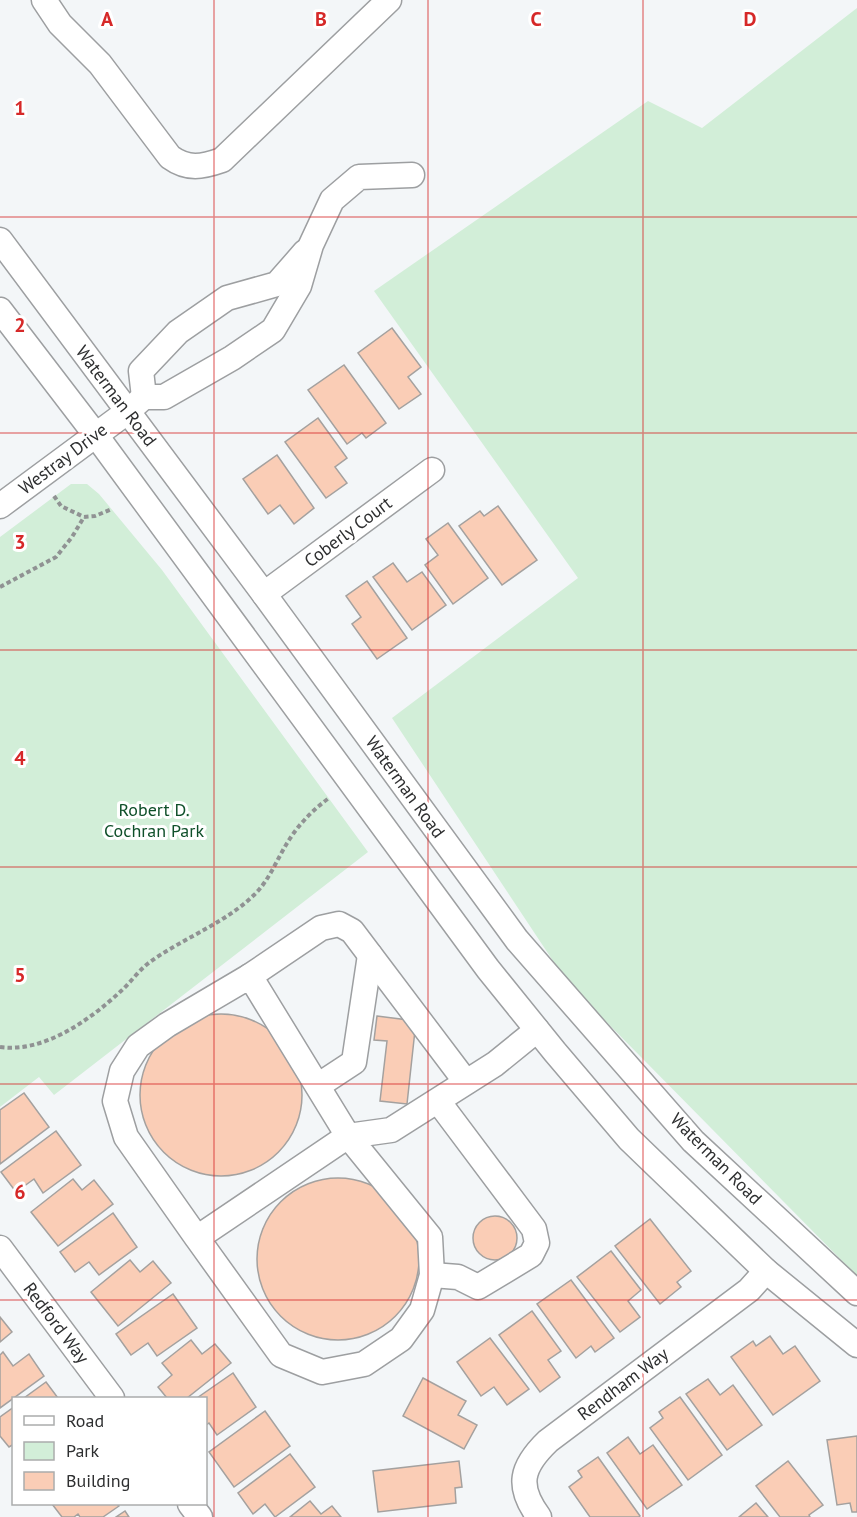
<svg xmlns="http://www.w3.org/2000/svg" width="857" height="1517" font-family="'PT Sans',sans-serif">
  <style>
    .green { fill: #d2eed8 }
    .building { fill: #facdb6; stroke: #a4a19f; stroke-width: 1.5 }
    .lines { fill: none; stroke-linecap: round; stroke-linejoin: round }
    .minor-casing { stroke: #9d9fa1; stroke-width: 27 }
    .path { stroke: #909293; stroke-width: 4; stroke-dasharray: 4.5 3; stroke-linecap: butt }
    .minor { stroke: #fff; stroke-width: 24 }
    .grid { fill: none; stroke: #d62828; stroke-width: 1.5; stroke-opacity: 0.55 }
    .labels { text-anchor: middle; stroke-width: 6; stroke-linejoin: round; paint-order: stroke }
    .street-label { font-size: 18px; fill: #2e2f30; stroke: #fff }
    .park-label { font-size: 18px; fill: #0e4f29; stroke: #fff }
    .grid-label { font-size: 20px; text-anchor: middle; font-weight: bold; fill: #d62828; stroke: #fff; stroke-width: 6; stroke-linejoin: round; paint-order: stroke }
  </style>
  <rect width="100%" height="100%" fill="#f3f6f8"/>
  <g class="green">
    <path d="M857,8v1268l-290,-294 -175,-264 186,-140 -204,-287 274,-190 54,27z"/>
    <path d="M71,484h16l12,10 63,76 206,282 -314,243 -15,-18 -39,30v-570z"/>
  </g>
  <g class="building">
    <path d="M392,328l29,39 -13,10 13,17 -22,15 -41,-56z"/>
    <path d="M344,365l42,58 -20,15 -4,-5 -15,11 -39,-54z"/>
    <path d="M318,418l29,40 -12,9 12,16 -21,15 -41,-56z"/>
    <path d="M277,455l37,53 -20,16 -14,-19 -12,9 -25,-35z"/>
    <path d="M498,506l39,54 -35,25 -43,-59 21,-15 4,5z"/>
    <path d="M448,523l40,55 -35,26 -28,-39 13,-10 -12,-16z"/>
    <path d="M393,563l14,19 15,-10 24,33 -34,25 -39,-53z"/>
    <path d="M367,581l40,57 -30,21 -25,-35 9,-7 -15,-21z"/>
    <circle cx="221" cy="1095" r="81"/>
    <path d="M377,1016l39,5 -9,83 -27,-3 7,-60 -13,-1z"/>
    <path d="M24,1093l25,34 -49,37v-54z"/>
    <path d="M56,1131l25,34 -38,28 -9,-14 -18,13 -15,-20z"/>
    <circle cx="338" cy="1259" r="81"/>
    <path d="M73,1179l9,11 12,-10 19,24 -55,42 -27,-34z"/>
    <path d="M113,1213l24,34 -38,28 -10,-13 -14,10 -15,-20z"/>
    <circle cx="495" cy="1238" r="22"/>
    <path d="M650,1219l41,52 -14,11 4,5 -21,17 -45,-58z"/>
    <path d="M611,1251l30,39 -13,11 12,16 -20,15 -43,-55z"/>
    <path d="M130,1260l10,12 13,-11 18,22 -53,43 -27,-34z"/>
    <path d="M571,1280l43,58 -19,14 -4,-6 -15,12 -39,-54z"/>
    <path d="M173,1294l24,34 -40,28 -9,-13 -17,12 -15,-21z"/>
    <path d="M532,1311l29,40 -13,9 12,17 -20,15 -41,-57z"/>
    <path d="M0,1317l12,15 -12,10z"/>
    <path d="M770,1336l13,18 12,-8 25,35 -47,34 -42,-58 22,-16 3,5z"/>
    <path d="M490,1338l39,51 -22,16 -13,-18 -13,9 -24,-34z"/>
    <path d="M191,1340l11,14 13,-10 16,19 -44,35h-20l-9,-11 14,-12 -10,-12z"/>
    <path d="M3,1352l10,14 16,-12 15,22 -44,32v-53z"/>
    <path d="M233,1373l23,34 -39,28 -8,-12 -3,2v-27h-9z"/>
    <path d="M423,1378l43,23 -8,14 19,10 -13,24 -61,-33z"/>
    <path d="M708,1379l12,16 13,-10 29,40 -35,25 -41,-56z"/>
    <path d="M46,1382l12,16h-34z"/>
    <path d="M680,1397l42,58 -34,25 -38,-52 13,-10 -4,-6z"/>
    <path d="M14,1407v37l-5,3 -9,-11v-19z"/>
    <path d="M265,1411l25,35 -56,41 -25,-35z"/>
    <path d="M857,1436v76h-5l-2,-9 -13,2 -10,-65z"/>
    <path d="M628,1437l12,17 13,-9 29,40 -35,24 -40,-56z"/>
    <path d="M290,1454l25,33 -40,30 -10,-13 -12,10 -15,-21z"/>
    <path d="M598,1457l42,59 -1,1h-49l-21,-30 13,-10 -4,-6z"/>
    <path d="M459,1461l3,26 -7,1 1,15 -78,9 -5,-41z"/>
    <path d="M788,1461l35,44 -14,10 1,2h-30l-24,-31z"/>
    <path d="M310,1501l11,13 11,-8 9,11h-51z"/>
    <path d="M756,1503l12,14h-29z"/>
    <path d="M52,1504h65l2,2 -16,11h-23l-2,-3 -4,3h-12z"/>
    <path d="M125,1511l4,6h-13z"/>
  </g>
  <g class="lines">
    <defs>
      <g id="minor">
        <path d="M44,0l16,24 40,40 70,93c18,13 32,10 52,3l167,-160"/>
        <path d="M0,240l264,354 253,346 176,201 164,152"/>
        <path d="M0,310l95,124 393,535 67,83 74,87 137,132 91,74"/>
        <path d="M144,397l-3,-26 37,-39 49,-34 50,-14 28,-32"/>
        <path d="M0,506l127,-94 17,-15h20l68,-39 41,-28 26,-44 12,-41 21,-45 27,-23 53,-2"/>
        <path d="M264,594l168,-124"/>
        <path d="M250,976l71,-48 18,-4 13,7 114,151"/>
        <path d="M319,1085l35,-23 16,-107"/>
        <path d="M197,1238l84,117 41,17 42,-8 37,-25 21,-29 10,-35 -2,-38 -82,-101 -98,-160 -83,49 -29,21 -16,25 -7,30 11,36 71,101 151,-102 43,-6 104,-66 42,-34"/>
        <path d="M0,1248l112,150"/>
        <path d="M432,1275l26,2 20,10 53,-32 6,-12 -3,-14 -96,-128"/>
        <path d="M190,1504l10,13"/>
        <path d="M539,1517c-23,-31 -18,-50 9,-76l201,-151 17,-19"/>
      </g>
    </defs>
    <use href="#minor" class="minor-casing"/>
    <g class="path">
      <path d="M54,496l7,10 23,11"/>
      <path d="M0,587l56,-30 16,-20 12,-20 11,-1 17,-7"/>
      <path d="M0,1047c44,6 90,-27 121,-56 10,-9 18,-21 29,-29 33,-24 74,-38 104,-67 16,-15 24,-39 37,-58 10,-15 23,-28 38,-39"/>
    </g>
    <use href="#minor" class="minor"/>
  </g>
  <path class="grid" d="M214,0v1517M428,0v1517M643,0v1517M0,217h857M0,433h857M0,650h857M0,867h857M0,1084h857M0,1300h857"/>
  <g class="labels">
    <g class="street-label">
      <text transform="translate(116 396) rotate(53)" y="6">Waterman Road</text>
      <text transform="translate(63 459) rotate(-37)" y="6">Westray Drive</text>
      <text transform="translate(348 532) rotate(-37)" y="6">Coberly Court</text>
      <text transform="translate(405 787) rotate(54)" y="6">Waterman Road</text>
      <text transform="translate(716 1159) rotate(45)" y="6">Waterman Road</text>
      <text transform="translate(56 1323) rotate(53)" y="6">Redford Way</text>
      <text transform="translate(623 1384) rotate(-37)" y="6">Rendham Way</text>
    </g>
    <g class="park-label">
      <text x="154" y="816">Robert D.<tspan x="154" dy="21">Cochran Park</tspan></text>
    </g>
  </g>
  <g class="grid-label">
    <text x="107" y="26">A</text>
    <text x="321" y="26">B</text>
    <text x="536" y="26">C</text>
    <text x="750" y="26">D</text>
    <text x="20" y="115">1</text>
    <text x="20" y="332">2</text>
    <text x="20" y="549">3</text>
    <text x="20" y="765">4</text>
    <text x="20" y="982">5</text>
    <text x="20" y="1199">6</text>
  </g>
  <rect x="12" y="1397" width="195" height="108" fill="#ffffff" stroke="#abacac" stroke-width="1.5"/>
  <rect x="24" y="1416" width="30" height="9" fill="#ffffff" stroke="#abacac" stroke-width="1.5"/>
  <text x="66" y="1427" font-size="18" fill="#2e2f30">Road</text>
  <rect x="24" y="1442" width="30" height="18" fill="#d2eed8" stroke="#abacac" stroke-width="1.5"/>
  <text x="66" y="1457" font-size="18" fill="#2e2f30">Park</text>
  <rect x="24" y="1472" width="30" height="18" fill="#facdb6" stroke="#abacac" stroke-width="1.5"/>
  <text x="66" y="1487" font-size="18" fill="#2e2f30">Building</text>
</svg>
